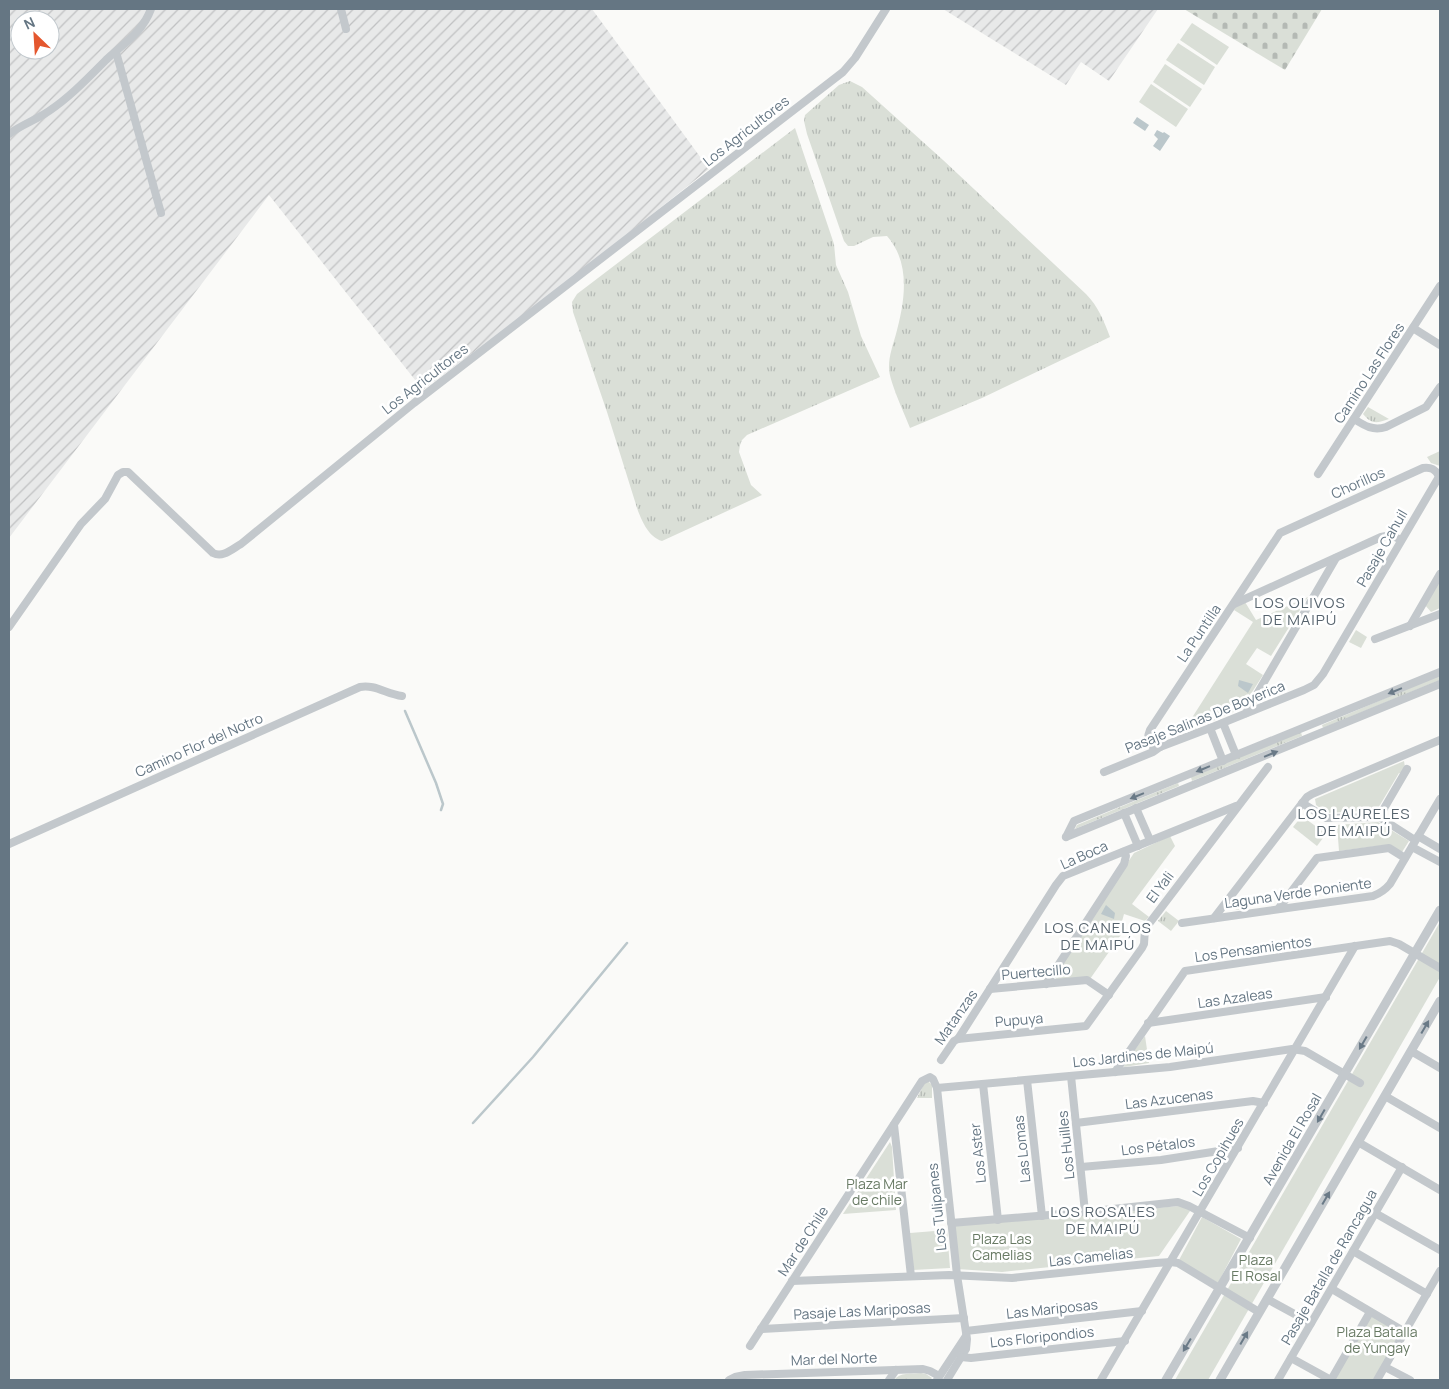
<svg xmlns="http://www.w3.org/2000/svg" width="1449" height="1389" font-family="Manrope,sans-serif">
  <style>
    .industrial { fill: url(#industrial-furrows); fill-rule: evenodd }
    .grass { fill: url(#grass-tufts) }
    .cemetery { fill: url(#cemetery-stones) }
    .park { fill: #dadfd7 }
    .water { fill: #bbc7cb }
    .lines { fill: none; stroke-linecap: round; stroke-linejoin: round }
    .stream { stroke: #bbc7cb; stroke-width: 2.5 }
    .minor { stroke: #c3c8cc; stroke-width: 8 }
    .tertiary { stroke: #c3c8cc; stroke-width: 9 }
    .oneway { fill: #6a7a87 }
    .labels { text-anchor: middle; stroke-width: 5; stroke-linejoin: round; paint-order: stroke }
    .street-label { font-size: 14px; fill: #657683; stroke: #fff }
    .park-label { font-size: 14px; fill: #687a64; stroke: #fff }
    .neighbourhood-label { font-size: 15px; letter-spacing: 1px; fill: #57646e; stroke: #fff }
  </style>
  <defs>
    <pattern id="industrial-furrows" width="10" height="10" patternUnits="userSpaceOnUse" patternTransform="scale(1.25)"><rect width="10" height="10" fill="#e8e9e9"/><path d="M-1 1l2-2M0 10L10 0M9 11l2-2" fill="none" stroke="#c0c1c2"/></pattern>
    <pattern id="grass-tufts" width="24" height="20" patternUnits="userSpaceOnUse" patternTransform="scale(1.25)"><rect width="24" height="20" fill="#dadfd7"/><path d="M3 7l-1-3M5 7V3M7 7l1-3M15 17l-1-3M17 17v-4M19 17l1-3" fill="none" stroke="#b4b9b4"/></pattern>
    <pattern id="cemetery-stones" width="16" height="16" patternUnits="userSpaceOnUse" patternTransform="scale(1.25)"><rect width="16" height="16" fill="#dadfd7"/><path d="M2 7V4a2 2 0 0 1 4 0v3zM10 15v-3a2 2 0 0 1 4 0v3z" fill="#b4b9b4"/></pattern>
  </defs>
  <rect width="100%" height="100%" fill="#fafaf8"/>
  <g class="industrial">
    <path d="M9,9h583l117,160 -138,110 -148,111 -154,-195 -260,343zM20,20h30v30h-30z"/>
    <path d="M943,9h215l-49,72 -28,-19 -15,23z"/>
  </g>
  <g class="grass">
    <path d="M850,81l12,6 81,73 143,134c12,12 18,27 24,43l-128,61 -72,30c-5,-13 -22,-49 -21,-61 0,-12 4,-22 7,-33 9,-33 15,-71 -9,-98l-14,1 -19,9h-6l-4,-5 -37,-107 -3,-13 1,-6 34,-30z"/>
    <path d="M795,128l39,116 2,21 12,27 13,44 19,41 -133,58 -5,5 -2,5 -1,7 12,33 11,10 -100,46c-13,-4 -19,-18 -24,-30l-31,-99 -34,-100 -1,-10 5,-8z"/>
    <path d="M1368,407l21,12c-12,4 -17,6 -26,-5z"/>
    <path d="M1440,675v5l-117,48 -1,-3z"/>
    <path d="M1301,732l1,4 -110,45 -1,-4z"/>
    <path d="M1178,783l1,3 -104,43 2,-4z"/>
    <path d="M1237,897l12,11 -13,2 -3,-4v-4z"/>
    <path d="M1166,911l13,10 -8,10 -13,-10z"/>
    <path d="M1145,1036l4,27 -25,4 1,-4z"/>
    <path d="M925,1082h4l3,3v13h-15z"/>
    <path d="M921,1373l5,1 6,4 -2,2h-36c6,-8 17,-6 27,-7z"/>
  </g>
  <path class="cemetery" d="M1184,9h138l-37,61z"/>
  <g class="park">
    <path d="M1192,23l37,24 -12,18 -37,-25z"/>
    <path d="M1178,43l37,24 -11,18 -38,-25z"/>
    <path d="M1165,64l37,25 -12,18 -37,-25z"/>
    <path d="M1151,84l37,25 -12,18 -37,-25z"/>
    <path d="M1440,451v15l-9,-3 -4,-6z"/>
    <path d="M1440,579v29l-9,4 -6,-7z"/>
    <path d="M1308,597l-37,59 -14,-8 -11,16 17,11 -21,33 -61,27 72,-113 -19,-12 3,-5 8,-3 11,18z"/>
    <path d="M1356,630l11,7 -6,11 -12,-6z"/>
    <path d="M1404,761l1,6 -4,7 -2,-1 -22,37 -50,3 -11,-8 -1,-6z"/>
    <path d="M1302,816l24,18 -9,12 -24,-19z"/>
    <path d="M1378,822l31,19 -7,11 -16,-7 -47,6 -2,-26z"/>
    <path d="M1170,836l5,10 -43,58 17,13 -4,4 -21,-7 -3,11 4,4 -35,50 -32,1 -3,-2v-5l79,-120z"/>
    <path d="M1440,922v55l-232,403h-33z"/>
    <path d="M890,1142l2,5 4,63 -53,4z"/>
    <path d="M1179,1206l8,1 3,4 -31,45 -157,16 -45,-3 -3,-44z"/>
    <path d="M1202,1217l39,22 -23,44 -39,-23z"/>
    <path d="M947,1230l3,38 -37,2 -3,-37z"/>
    <path d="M1370,1314l27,16 2,7 -26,43h-36l-3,-1z"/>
  </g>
  <g class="water">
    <path d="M1137,117l12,8 -4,6 -12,-8z"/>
    <path d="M1157,130l6,3 1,-1 6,4 -10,15 -7,-5 5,-7 -4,-4z"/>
    <path d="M1239,680l14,4 -5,9 -10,-7z"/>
    <path d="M1106,905l9,8 -1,6 -13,-5z"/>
  </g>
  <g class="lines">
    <g class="stream">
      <path d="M405,711l31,72 7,21 -2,6"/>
      <path d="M473,1123l60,-66 94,-114"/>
    </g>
    <g class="minor">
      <path d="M341,9l5,20"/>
      <path d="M116,52l45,161"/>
      <path d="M9,134c12,-9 27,-14 40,-23 21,-14 39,-33 57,-51 18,-17 36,-27 45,-51"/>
      <path d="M1413,328l27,17"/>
      <path d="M1354,419c11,7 19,12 32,8l40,-20 14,-20"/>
      <path d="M1318,474l122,-188"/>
      <path d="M1234,604l147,-67 10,-2 10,5"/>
      <path d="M1410,626l30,-52"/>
      <path d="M9,627l72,-103 24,-25 13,-24 5,-3h5l85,81c10,5 19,-4 28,-9l173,-141 429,-331 12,-14 31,-49"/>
      <path d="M1375,639l65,-25"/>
      <path d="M1246,713l90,-155"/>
      <path d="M1223,723l13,32"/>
      <path d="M1210,728l13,33"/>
      <path d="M1160,747h-7c-6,-7 -6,-9 -3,-17l130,-197 143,-65c8,-1 12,1 16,8"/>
      <path d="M1104,772l49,-20 7,-5 50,-19 94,-38 10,-5 9,-11 117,-199"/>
      <path d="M1302,803l24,15 53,-1 36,23"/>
      <path d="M1136,808l14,32"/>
      <path d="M1124,813l14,33"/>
      <path d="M1379,817l28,-48"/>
      <path d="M1418,836l22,13"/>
      <path d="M1066,837l8,-16 366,-149"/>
      <path d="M1066,837l374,-153"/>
      <path d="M9,844l351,-157c14,-3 27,7 42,9"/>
      <path d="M1412,847l28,15"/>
      <path d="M1279,908l38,-50 72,-10 16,10"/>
      <path d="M1214,918l93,-121 5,-3 128,-54"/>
      <path d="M1182,923l191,-27c8,-3 12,-6 17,-12l50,-85"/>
      <path d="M1046,984l78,-120 2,-8 -3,-4"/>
      <path d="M990,989l97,-9 22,15"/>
      <path d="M1148,1023l178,-26"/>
      <path d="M958,1039l128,-13 56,-78 2,-4 1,-15 123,-162"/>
      <path d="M1411,1051l29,17"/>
      <path d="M941,1060l13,-19 4,-2 98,-154 7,-9 173,-70"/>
      <path d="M1115,1072l70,-101 205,-30 9,3 41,24"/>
      <path d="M1071,1076l14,136"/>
      <path d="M1027,1080l15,136"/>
      <path d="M983,1084l15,136"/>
      <path d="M937,1088l233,-21 122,-18 13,2 55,32"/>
      <path d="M1385,1096l55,32"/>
      <path d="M1076,1123l177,-22 11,2"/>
      <path d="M894,1125l17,151"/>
      <path d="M1358,1142l82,48"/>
      <path d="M1081,1167l80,-7 77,-12"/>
      <path d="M1375,1213l65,37"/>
      <path d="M951,1223l134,-11 93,-10 11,4 61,32"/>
      <path d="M1353,1251l74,43"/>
      <path d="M792,1281l157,-6 63,3 144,-15 15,-1 7,1 81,49"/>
      <path d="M1332,1289l73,43"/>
      <path d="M1267,1299l44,24"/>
      <path d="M761,1329l203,-11"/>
      <path d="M966,1331l176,-20"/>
      <path d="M750,1346l172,-265 8,-4 3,2 4,9 20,187 10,64 -1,10 -19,31"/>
      <path d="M961,1357l10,1 154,-17"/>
      <path d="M1291,1358l40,22"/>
      <path d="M1385,1367l25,13"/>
      <path d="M729,1380l6,-3 10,-2 178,-6 7,2 9,5"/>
      <path d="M889,1380l7,-10"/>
      <path d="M937,1380l29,-44"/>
      <path d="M1101,1380l254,-434"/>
      <path d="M1278,1380l124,-213"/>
      <path d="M1331,1380l39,-68"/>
      <path d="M1377,1380l63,-109"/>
    </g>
    <g class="tertiary">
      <path d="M1166,1380l274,-470"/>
      <path d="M1220,1380l220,-379"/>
    </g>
  </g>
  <defs><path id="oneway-solid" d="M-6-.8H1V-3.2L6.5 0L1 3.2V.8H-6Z" transform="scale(1.25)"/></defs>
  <g class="oneway">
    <use href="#oneway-solid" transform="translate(1395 691) rotate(158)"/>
    <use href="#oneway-solid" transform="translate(1271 754) rotate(-22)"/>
    <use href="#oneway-solid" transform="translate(1203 769) rotate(158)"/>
    <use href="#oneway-solid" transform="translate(1137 796) rotate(158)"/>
    <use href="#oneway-solid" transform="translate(1425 1027) rotate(-60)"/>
    <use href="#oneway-solid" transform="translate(1363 1043) rotate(120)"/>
    <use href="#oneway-solid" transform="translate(1321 1116) rotate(120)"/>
    <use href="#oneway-solid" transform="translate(1326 1198) rotate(-60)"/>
    <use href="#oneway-solid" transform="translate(1244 1338) rotate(-60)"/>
    <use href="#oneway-solid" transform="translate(1187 1345) rotate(121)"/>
  </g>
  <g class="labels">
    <g class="street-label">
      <text transform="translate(746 131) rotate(-38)" y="5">Los Agricultores</text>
      <text transform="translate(1369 373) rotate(-57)" y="5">Camino Las Flores</text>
      <text transform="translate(425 379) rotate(-38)" y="5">Los Agricultores</text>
      <text transform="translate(1358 483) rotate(-24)" y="5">Chorillos</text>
      <text transform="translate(1382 548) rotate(-60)" y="5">Pasaje Cahuil</text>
      <text transform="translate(1199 633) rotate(-56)" y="5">La Puntilla</text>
      <text transform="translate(1205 717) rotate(-22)" y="5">Pasaje Salinas De Boyerica</text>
      <text transform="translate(199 745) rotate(-24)" y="5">Camino Flor del Notro</text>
      <text transform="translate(1084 855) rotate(-24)" y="5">La Boca</text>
      <text transform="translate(1160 887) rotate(-53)" y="5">El Yali</text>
      <text transform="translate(1298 893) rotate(-8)" y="5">Laguna Verde Poniente</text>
      <text transform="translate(1253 949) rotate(-8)" y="5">Los Pensamientos</text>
      <text transform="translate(1036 972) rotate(-5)" y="5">Puertecillo</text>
      <text transform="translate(1235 998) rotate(-8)" y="5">Las Azaleas</text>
      <text transform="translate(956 1017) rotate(-55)" y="5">Matanzas</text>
      <text transform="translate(1019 1020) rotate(-5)" y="5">Pupuya</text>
      <text transform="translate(1143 1055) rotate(-6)" y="5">Los Jardines de Maipú</text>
      <text transform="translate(1169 1099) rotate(-7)" y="5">Las Azucenas</text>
      <text transform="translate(1292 1139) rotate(-60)" y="5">Avenida El Rosal</text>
      <text transform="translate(1066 1145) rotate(-96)" y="5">Los Huilles</text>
      <text transform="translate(1158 1146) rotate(-7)" y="5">Los Pétalos</text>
      <text transform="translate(1022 1149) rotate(-96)" y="5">Las Lomas</text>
      <text transform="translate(978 1153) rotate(-96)" y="5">Los Aster</text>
      <text transform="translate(1218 1157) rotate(-60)" y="5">Los Copihues</text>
      <text transform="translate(937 1207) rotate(-96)" y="5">Los Tulipanes</text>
      <text transform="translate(803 1241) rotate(-57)" y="5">Mar de Chile</text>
      <text transform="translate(1091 1257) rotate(-6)" y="5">Las Camelias</text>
      <text transform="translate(1329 1267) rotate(-60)" y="5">Pasaje Batalla de Rancagua</text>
      <text transform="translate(1052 1309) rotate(-6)" y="5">Las Mariposas</text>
      <text transform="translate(862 1311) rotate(-3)" y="5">Pasaje Las Mariposas</text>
      <text transform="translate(1042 1337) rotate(-6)" y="5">Los Floripondios</text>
      <text transform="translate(834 1359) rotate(-2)" y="5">Mar del Norte</text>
    </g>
    <g class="park-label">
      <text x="877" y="1189">Plaza Mar<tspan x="877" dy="16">de chile</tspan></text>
      <text x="1002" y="1244">Plaza Las<tspan x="1002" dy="16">Camelias</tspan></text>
      <text x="1256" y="1265">Plaza<tspan x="1256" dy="16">El Rosal</tspan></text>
      <text x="1377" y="1337">Plaza Batalla<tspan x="1377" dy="16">de Yungay</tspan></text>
    </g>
    <g class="neighbourhood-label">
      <text x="1300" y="608">LOS OLIVOS<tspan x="1300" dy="17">DE MAIPÚ</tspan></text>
      <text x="1354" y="819">LOS LAURELES<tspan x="1354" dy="17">DE MAIPÚ</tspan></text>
      <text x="1098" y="933">LOS CANELOS<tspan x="1098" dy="17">DE MAIPÚ</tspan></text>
      <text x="1103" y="1217">LOS ROSALES<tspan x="1103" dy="17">DE MAIPÚ</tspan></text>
    </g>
  </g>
  <rect width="1449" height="1389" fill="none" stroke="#657683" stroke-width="20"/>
  <g transform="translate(35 35) rotate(335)"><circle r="24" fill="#ffffff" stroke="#c1c8cd"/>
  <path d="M0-4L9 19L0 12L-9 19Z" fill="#e4572e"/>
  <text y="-8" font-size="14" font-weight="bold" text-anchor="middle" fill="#657683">N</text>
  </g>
</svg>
